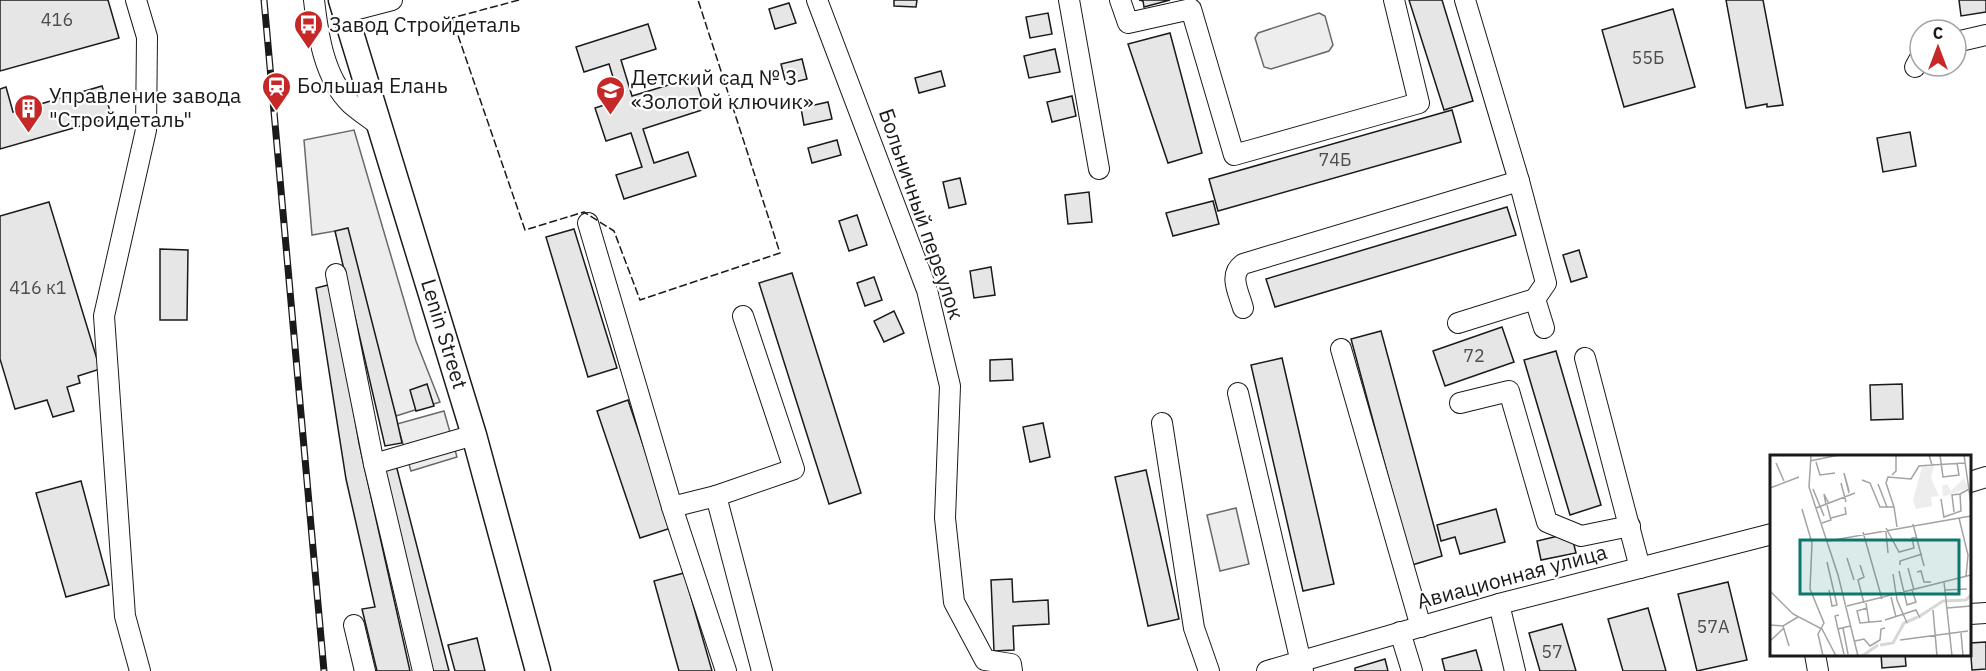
<svg xmlns="http://www.w3.org/2000/svg" width="1986" height="671" font-family="'IBM Plex Sans',sans-serif">
  <style>
    .built { fill: #ededed; stroke: #6a6a6a; stroke-width: 1.5 }
    .building { fill: #e6e6e6; stroke: #1a1a1a; stroke-width: 1.5 }
    .lines { fill: none; stroke-linecap: round; stroke-linejoin: round }
    .minor-casing { stroke: #1a1a1a; stroke-width: 22 }
    .major-casing { stroke: #1a1a1a; stroke-width: 27 }
    .minor { stroke: #fff; stroke-width: 20 }
    .major { stroke: #fff; stroke-width: 24 }
    .rail-casing { stroke: #1a1a1a; stroke-width: 7 }
    .rail { stroke: #fff; stroke-width: 4.5; stroke-dasharray: 14; stroke-linecap: butt }
    .fence { stroke: #1a1a1a; stroke-width: 1.5; stroke-dasharray: 8 3; stroke-linecap: butt }
    .labels { text-anchor: middle; stroke-width: 4.5; stroke-linejoin: round; paint-order: stroke }
    .number-label { font-size: 18px; fill: #4d4d4d }
    .poi-label { font-size: 21px; fill: #1a1a1a; stroke: #fff; text-anchor: start }
    .street-label { font-size: 21px; fill: #1a1a1a; stroke: #fff }
    .inset-river { fill: none; stroke: #d7d7d7; stroke-width: 3 }
    .inset-road { fill: none; stroke: #a3a3a3; stroke-width: 1.5 }
    .view { fill: #0f766e; fill-opacity: 0.15; stroke: #0f766e; stroke-width: 3 }
    .inset-edge { fill: none; stroke: #1a1a1a; stroke-width: 3 }
  </style>
  <rect width="100%" height="100%" fill="#fff"/>
  <g class="built">
    <path d="M1319,13l6,3 8,29 -4,6 -58,18 -7,-2 -9,-29 3,-5z"/>
    <path d="M354,130l62,211 24,61 -44,14 -61,-185 -23,4 -8,-95z"/>
    <path d="M444,411l13,46 -46,14 -14,-47z"/>
    <path d="M1236,508l13,56 -29,7 -13,-56z"/>
  </g>
  <g class="building">
    <path d="M0,0h108l11,38 -119,33z"/>
    <path d="M894,0h23l-1,7 -22,-1z"/>
    <path d="M1139,0h31l-26,7 -1,-6z"/>
    <path d="M1409,0h33l31,101 -29,9z"/>
    <path d="M1726,0h37l20,105 -16,2v-3l-21,4z"/>
    <path d="M1959,0h27v12l-25,4z"/>
    <path d="M789,3l7,20 -21,6 -6,-20z"/>
    <path d="M1673,9l22,78 -71,20 -22,-77z"/>
    <path d="M1048,13l4,21 -22,4 -4,-21z"/>
    <path d="M648,24l8,25 -35,11 11,36 63,-19 10,32 -62,20 11,34 34,-11 8,24 -72,23 -8,-24 26,-8 -11,-34 -25,8 -11,-33 25,-8 -11,-36 -25,8 -8,-25z"/>
    <path d="M1170,33l32,120 -34,10 -40,-119z"/>
    <path d="M1055,49l5,23 -31,6 -5,-22z"/>
    <path d="M802,59l5,20 -21,5 -5,-20z"/>
    <path d="M941,71l4,15 -26,7 -4,-15z"/>
    <path d="M102,86l10,31 -112,32v-60l6,-2 7,25z"/>
    <path d="M1072,96l4,20 -24,6 -5,-20z"/>
    <path d="M828,102l4,17 -28,6 -3,-17z"/>
    <path d="M1452,110l9,32 -243,69 -9,-32z"/>
    <path d="M1910,132l6,34 -33,6 -6,-34z"/>
    <path d="M837,140l4,15 -29,8 -4,-15z"/>
    <path d="M960,178l6,26 -17,4 -6,-26z"/>
    <path d="M1089,192l3,30 -24,2 -3,-29z"/>
    <path d="M1213,201l6,23 -46,12 -7,-23z"/>
    <path d="M49,202l51,167 -22,7 2,7 -13,4 7,24 -21,6 -6,-17 -32,9 -15,-50v-143z"/>
    <path d="M1507,207l9,28 -241,72 -9,-28z"/>
    <path d="M857,215l10,30 -18,6 -10,-30z"/>
    <path d="M348,228l48,188 6,27 -17,3 -50,-215z"/>
    <path d="M574,229l43,139 -29,9 -42,-140z"/>
    <path d="M160,249l28,1 -1,70h-27z"/>
    <path d="M1579,250l8,27 -16,5 -8,-27z"/>
    <path d="M991,267l4,28 -21,3 -4,-27z"/>
    <path d="M792,273l69,220 -32,11 -70,-221z"/>
    <path d="M874,277l8,23 -17,6 -8,-23z"/>
    <path d="M332,284l27,159 51,228h-33l-15,-62 13,-2 -29,-128 -30,-191z"/>
    <path d="M894,311l10,22 -20,9 -10,-21z"/>
    <path d="M1502,327l12,35 -69,24 -12,-35z"/>
    <path d="M1381,331l61,225 -30,9 -61,-226z"/>
    <path d="M1556,351l45,154 -31,10 -46,-155z"/>
    <path d="M1282,358l52,226 -31,7 -52,-226z"/>
    <path d="M1012,359l1,21 -23,1v-21z"/>
    <path d="M427,384l7,22 -18,5 -6,-21z"/>
    <path d="M1902,384l1,35 -32,1 -1,-35z"/>
    <path d="M628,400l43,128 -31,10 -43,-127z"/>
    <path d="M1043,423l7,34 -20,5 -7,-35z"/>
    <path d="M395,461l54,210h-18l-48,-207z"/>
    <path d="M1146,470l33,149 -31,7 -33,-149z"/>
    <path d="M81,481l28,104 -43,12 -30,-104z"/>
    <path d="M1496,509l9,33 -45,12 -5,-17 -14,4 -4,-16z"/>
    <path d="M1571,533l5,20 -35,7 -4,-19z"/>
    <path d="M684,573l28,98h-33l-25,-90z"/>
    <path d="M1012,579l1,23 35,-2 1,24 -36,2 1,24 -20,1 -3,-71z"/>
    <path d="M1728,582l19,78 -50,11 -19,-77z"/>
    <path d="M1648,608l18,63h-43l-15,-52z"/>
    <path d="M1562,624l14,47h-36l-11,-38z"/>
    <path d="M477,638l8,33h-30l-7,-26z"/>
    <path d="M1986,642v27l-14,1 -2,-27z"/>
    <path d="M1476,650l6,21h-37l-3,-12z"/>
    <path d="M1881,654h24l1,12 -24,2z"/>
    <path d="M1385,659l3,12h-33v-3z"/>
  </g>
  <g class="lines">
    <defs>
      <g id="minor">
        <path d="M136,0l11,37 -1,93 -42,186 21,300 15,55"/>
        <path d="M314,0c4,35 10,78 37,104 9,8 20,15 30,23"/>
        <path d="M817,0l110,290 23,96 -5,132 9,84 31,58 26,4 1,7"/>
        <path d="M1069,0l30,169"/>
        <path d="M1120,0l8,23 63,-14 43,146 185,-52 -25,-103"/>
        <path d="M1465,0l54,181 27,102 -11,16 9,29"/>
        <path d="M346,12l46,-12"/>
        <path d="M1956,42l30,-7"/>
        <path d="M1915,67l5,-9"/>
        <path d="M588,223l84,284"/>
        <path d="M336,274l38,190 49,207"/>
        <path d="M1243,308c-4,-15 -15,-33 0,-44l276,-83"/>
        <path d="M743,316l51,153 -78,27 46,175"/>
        <path d="M1458,323l77,-24"/>
        <path d="M1341,349l80,278"/>
        <path d="M1585,358l55,210"/>
        <path d="M1238,393l65,278"/>
        <path d="M1460,403l49,-12 38,131 34,14 49,-10"/>
        <path d="M1162,423l32,205 15,43"/>
        <path d="M374,464l100,-29"/>
        <path d="M1970,482l16,-5"/>
        <path d="M716,496l-44,11 54,164"/>
        <path d="M1499,604l16,67"/>
        <path d="M1970,614l16,-1"/>
        <path d="M354,625l11,46"/>
        <path d="M1400,632l12,39"/>
        <path d="M1815,654l3,17"/>
        <path d="M1267,671l232,-67 273,-70"/>
      </g>
      <path id="major" d="M341,0l133,435 64,236"/>
    </defs>
    <use href="#minor" class="minor-casing"/>
    <use href="#major" class="major-casing"/>
    <use href="#minor" class="minor"/>
    <use href="#major" class="major"/>
    <defs>
      <path id="rail" d="M264,0l60,671"/>
    </defs>
    <use href="#rail" class="rail-casing"/>
    <use href="#rail" class="rail"/>
    <path class="fence" d="M519,0l-67,18 73,212 59,-18 30,19 26,69 140,-47 -82,-253"/>
  </g>
  <defs>
    <symbol id="bus-pin" viewBox="-11 -11 22 30"><path d="M0 17L-7.5 6A9.5 9.5 0 1 1 7.5 6Z" fill="#c62828" stroke="#fff"/><path d="M-5-6H5V4H4V6H2V4H-2V6H-4V4H-5ZM-3.5-4V0h7V-4ZM-3.5 1.2v1.5H-2V1.2ZM2 1.2v1.5H3.5V1.2Z" fill="#fff"/></symbol>
    <symbol id="station-pin" viewBox="-11 -11 22 30"><path d="M0 17L-7.5 6A9.5 9.5 0 1 1 7.5 6Z" fill="#c62828" stroke="#fff"/><path d="M-3-6H3Q5-6 5-4V2Q5 4 3 4L4.5 6H3L1.5 4h-3L-3 6H-4.5L-3 4Q-5 4-5 2V-4Q-5-6-3-6ZM-3.5-4v3h7v-3ZM-3.5 1v1.5H-2V1ZM2 1v1.5H3.5V1Z" fill="#fff"/></symbol>
    <symbol id="school-pin" viewBox="-11 -11 22 30"><path d="M0 17L-7.5 6A9.5 9.5 0 1 1 7.5 6Z" fill="#c62828" stroke="#fff"/><path d="M0-5L7-2L0 1L-7-2ZM-4 1L0 2.5L4 1V4Q0 6-4 4Z" fill="#fff"/></symbol>
    <symbol id="building-pin" viewBox="-11 -11 22 30"><path d="M0 17L-7.5 6A9.5 9.5 0 1 1 7.5 6Z" fill="#c62828" stroke="#fff"/><path d="M-4-6H4V6H1V3H-1V6H-4ZM-2.5-4.3h1.7v1.8h-1.7ZM.8-4.3h1.7v1.8H.8ZM-2.5-1h1.7V.8h-1.7ZM.8-1h1.7V.8H.8Z" fill="#fff"/></symbol>
  </defs>
  <g fill-rule="evenodd">
    <use href="#bus-pin" x="292" y="8" width="33" height="45"/>
    <use href="#station-pin" x="260" y="70" width="33" height="45"/>
    <use href="#school-pin" x="594" y="74" width="33" height="45"/>
    <use href="#building-pin" x="12" y="92" width="33" height="45"/>
  </g>
  <g class="labels">
    <g class="number-label">
      <text x="57" y="26">416</text>
      <text x="1648" y="64">55Б</text>
      <text x="1335" y="166">74Б</text>
      <text x="38" y="294">416 к1</text>
      <text x="1474" y="362">72</text>
      <text x="1713" y="633">57А</text>
      <text x="1552" y="658">57</text>
    </g>
    <g class="poi-label">
      <text x="329" y="32">Завод Стройдеталь</text>
      <text x="631" y="85">Детский сад № 3<tspan x="631" dy="24">«Золотой ключик»</tspan></text>
      <text x="297" y="93">Большая Елань</text>
      <text x="49" y="103">Управление завода<tspan x="49" dy="24">"Стройдеталь"</tspan></text>
    </g>
    <g class="street-label">
      <text transform="translate(921 214) rotate(71)" y="7">Больничный переулок</text>
      <text transform="translate(444 334) rotate(73)" y="7">Lenin Street</text>
      <text transform="translate(1512 577) rotate(-15)" y="7">Авиационная улица</text>
    </g>
  </g>
  <g transform="translate(1770 455)">
    <rect width="201" height="201" fill="#fff"/>
    <path d="M164,11l-3,12 8,18 -8,1 1,9 -16,3 -3,-9 9,-33zM194,23l4,10 -25,9 -1,-11 5,-2 4,7z" fill="#ededed"/>
    <path class="inset-river" d="M150,161l23,-15 23,-1 5,-5M110,190l13,-2 11,-20 14,-6M92,201l16,-11"/>
    <path class="inset-road" d="M41,0l-2,32 29,88 20,81M159,0l3,10 33,-2M170,0l3,22 16,-2 -2,-12M194,0l7,49M40,6l29,-6M46,7l4,13 15,-2M6,8l8,18M122,20l4,-4v-16M92,25l8,3 10,24h14l3,20M71,28l5,19M108,29l9,23M0,33l29,-11M43,34l11,27M79,36l-5,-18 5,20M171,44l3,19M56,50l-2,-11 5,10M124,52l-8,-24 2,-6 23,2 8,-13 13,-1M46,53l39,-15M32,54l10,34 -2,46 14,34 -6,11 5,22M184,57l-2,-17 8,-1M174,62l17,-6 -1,-17 9,-5M61,63l15,-4 -1,-7M189,63l9,37 -2,21M52,68l9,-3 -4,-15M143,69l11,42M116,73l13,24 15,-4 -2,-10 5,-1M93,77l19,67M116,77l2,21M58,86l143,-25M77,103l7,22M57,107l10,43 -5,1 -3,-16M90,110l4,12 -6,3 6,23M130,110v-4l22,-7M138,113l6,22M129,116l8,34 9,-3 -4,-12M147,117l4,-1 3,11h7M123,119l4,26 10,23M174,127l8,74M175,135l22,-1M0,136l23,23 29,15 14,27M121,142l5,20M96,148l3,19M77,151l124,-31M97,153l-10,3 3,12 22,-2M177,153l24,-2M163,155l4,46M69,160l-4,1 3,13 12,-3M115,165l31,-10 4,8M0,170l13,1 15,-9M13,171l6,20M73,173l5,26M68,174l6,25M191,178l2,23M130,185l68,-9M0,186l14,-13M85,186l9,-2 6,7 10,-6 1,-11 4,-1"/>
    <path class="view" d="M30,85h159v54h-159z"/>
    <rect width="201" height="201" class="inset-edge"/>
  </g>
  <g transform="translate(1938 48)"><circle r="28" fill="#ffffff" stroke="#a3a3a3" stroke-width="1.5"/>
  <path d="M0-4.5L10 22L0 15L-10 22Z" fill="#c62828"/>
  <text y="-9" font-size="16" font-weight="bold" text-anchor="middle" fill="#1a1a1a">С</text>
  </g>
</svg>
